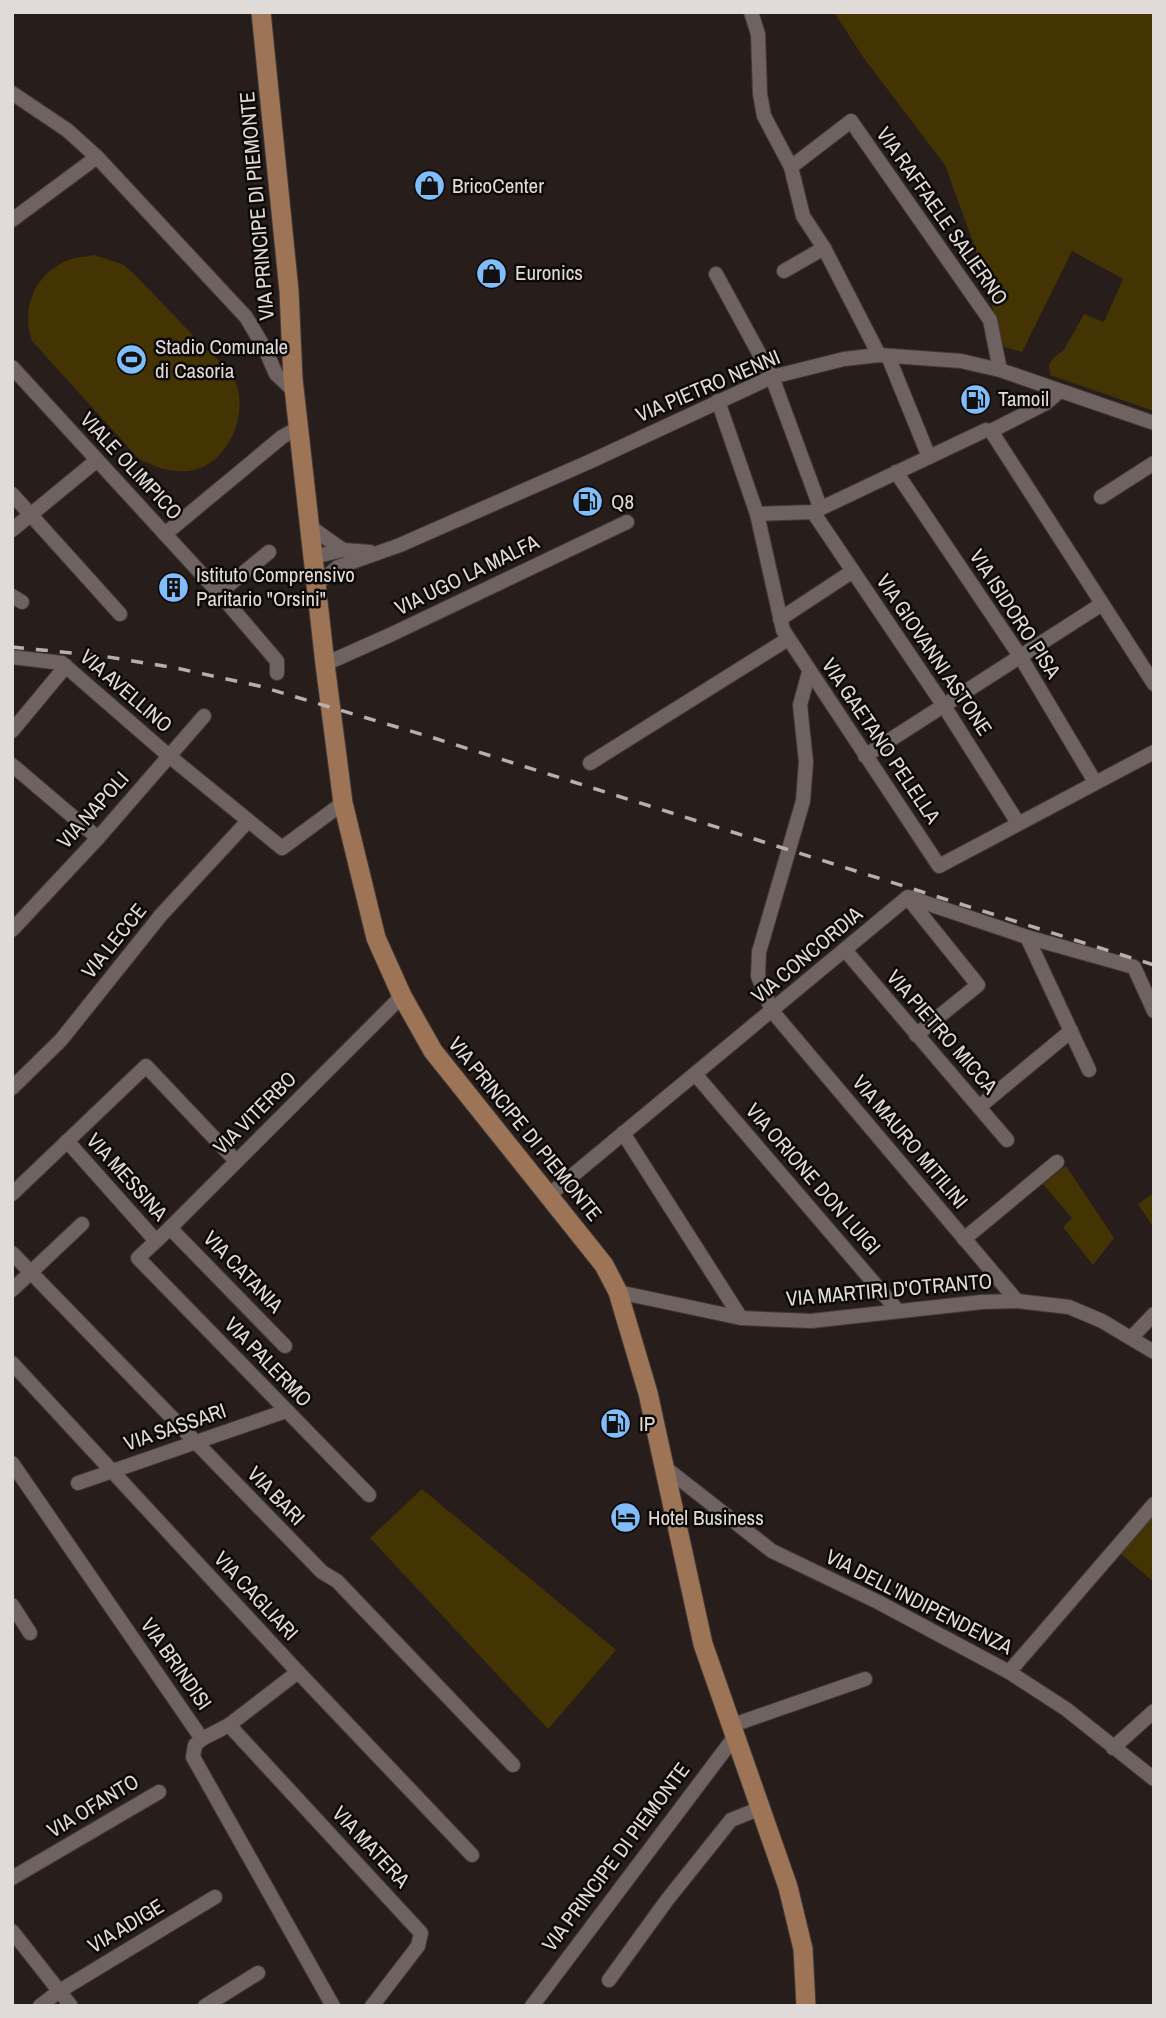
<svg xmlns="http://www.w3.org/2000/svg" width="1166" height="2018" font-family="'Archivo Narrow',sans-serif">
  <style>
    .green { fill: #443403 }
    .lines { fill: none; stroke-linecap: round; stroke-linejoin: round }
    .minor-casing { stroke: #423a39; stroke-width: 16 }
    .major-casing { stroke: #423a39; stroke-width: 21 }
    .minor { stroke: #6e6361; stroke-width: 14 }
    .major { stroke: #9d7556; stroke-width: 19 }
    .rail { stroke: #b5afad; stroke-width: 3.5; stroke-dasharray: 12 12; stroke-linecap: butt }
    .labels { text-anchor: middle; stroke-width: 5; stroke-linejoin: round; paint-order: stroke }
    .poi-label { font-size: 21px; fill: #e0dad8; stroke: #0d0908; text-anchor: start }
    .street-label { font-size: 21px; fill: #e0dad8; stroke: #0d0908 }
  </style>
  <rect width="100%" height="100%" fill="#271e1c"/>
  <g class="green">
    <path d="M834,12h320v399l-104,-36 -1,-10 4,-7 11,-8 20,-36 20,8 19,-43 -51,-28 -50,101 -18,-5 -31,-105 -28,-77 -82,-108z"/>
    <path d="M94,255l28,9 10,8c24,24 47,49 71,74 9,9 23,19 30,31 15,26 3,65 -19,83 -24,19 -51,11 -75,-1l-107,-118c-11,-32 2,-66 34,-80 9,-4 19,-4 28,-6z"/>
    <path d="M1066,1166l48,72 -21,27 -30,-38 9,-9 -29,-34z"/>
    <path d="M1154,1193v35l-16,-24z"/>
    <path d="M422,1489l194,161 -68,79 -178,-191z"/>
    <path d="M1154,1513v69l-34,-29z"/>
  </g>
  <g class="lines">
    <defs>
      <g id="minor">
        <path d="M751,12l7,22 2,60 4,22 27,51 12,49 21,32 55,107"/>
        <path d="M12,93l55,37 30,27 149,160 19,32 11,25 19,18"/>
        <path d="M791,167l60,-46 139,199 10,50"/>
        <path d="M12,220l85,-63"/>
        <path d="M784,271l40,-23"/>
        <path d="M716,274l56,103 48,130"/>
        <path d="M888,356l41,101"/>
        <path d="M12,367l207,226 58,68v12"/>
        <path d="M718,401l39,113 26,116 156,236 215,-114"/>
        <path d="M991,431l163,253"/>
        <path d="M896,472l124,184 75,126"/>
        <path d="M12,494l108,120"/>
        <path d="M1101,497l53,-34"/>
        <path d="M813,512l131,194 74,117"/>
        <path d="M757,514l56,-2 173,-82 5,1 55,-28 13,-11"/>
        <path d="M309,526l34,24"/>
        <path d="M12,530l84,-69"/>
        <path d="M165,534l117,-97 16,-9"/>
        <path d="M313,557l30,-7 27,2"/>
        <path d="M316,585l22,-18 62,-22 191,-84 181,-84 72,-18 35,-4 82,6 39,9 154,53"/>
        <path d="M219,593l50,-41"/>
        <path d="M12,596l10,6"/>
        <path d="M780,619l73,-48"/>
        <path d="M12,657l50,6 107,93 113,92 61,-45"/>
        <path d="M325,664l65,-29 237,-113"/>
        <path d="M809,672l-9,33 6,57 -3,39 -44,151 -1,24 14,35 245,290"/>
        <path d="M12,731l54,-65"/>
        <path d="M865,756l237,-152"/>
        <path d="M590,763l198,-124"/>
        <path d="M12,765l86,73"/>
        <path d="M908,898l70,87 -62,50"/>
        <path d="M12,930l86,-92 106,-122"/>
        <path d="M1027,937l62,133"/>
        <path d="M845,950l162,190"/>
        <path d="M695,1074l203,237"/>
        <path d="M12,1088l49,-48 100,-125 87,-94"/>
        <path d="M979,1107l92,-76"/>
        <path d="M623,1133l118,185"/>
        <path d="M67,1141l89,100"/>
        <path d="M12,1194l134,-128 90,95"/>
        <path d="M549,1195l359,-298 119,40 107,30 20,44"/>
        <path d="M170,1228l115,118"/>
        <path d="M964,1239l93,-77"/>
        <path d="M12,1253l310,319 15,9 176,184"/>
        <path d="M12,1290l70,-66"/>
        <path d="M618,1292l123,26 70,3 171,-19 35,-1 52,6 33,14 52,31"/>
        <path d="M1132,1337l22,-23"/>
        <path d="M12,1363l286,309 174,183"/>
        <path d="M12,1463l190,276 -7,6 -2,12 140,249"/>
        <path d="M663,1466l109,85 106,51 131,70 57,37 88,70"/>
        <path d="M78,1483l208,-72"/>
        <path d="M369,1495l-231,-237 32,-30 232,-232"/>
        <path d="M12,1605l18,28"/>
        <path d="M1009,1672l145,-168"/>
        <path d="M229,1725l192,208 -3,13 -46,60"/>
        <path d="M733,1725l132,-46"/>
        <path d="M202,1739l27,-14 69,-53"/>
        <path d="M1113,1748l41,-37"/>
        <path d="M12,1878l147,-86"/>
        <path d="M12,1931l59,75"/>
        <path d="M609,1980l58,-80 64,-80 30,-12"/>
        <path d="M40,2006l18,-14 157,-95"/>
        <path d="M205,2006l53,-33"/>
        <path d="M532,2006l204,-271"/>
      </g>
      <path id="major" d="M261,12l28,279 4,88 32,285 18,139 33,135 26,58 31,55 171,214 14,27 30,101 55,251 85,243 15,62 3,57"/>
    </defs>
    <use href="#minor" class="minor-casing"/>
    <use href="#major" class="major-casing"/>
    <use href="#minor" class="minor"/>
    <use href="#major" class="major"/>
    <path class="rail" d="M12,647l90,9 74,12 83,18 175,52 720,227"/>
  </g>
  <defs>
    <symbol id="shop-disc" viewBox="-11 -11 22 22"><circle r="9.5" fill="#80bdfa" stroke="#0d0908"/><path d="M-5-2.5h2.3a2.7 3.5 0 0 1 5.4 0H5L5.5 6h-11ZM-1.5-2.5h3a1.5 2.3 0 0 0-3 0Z" fill="#111"/></symbol>
    <symbol id="stadium-disc" viewBox="-11 -11 22 22"><circle r="9.5" fill="#80bdfa" stroke="#0d0908"/><path d="M0-5a6.5 5 0 1 0 0 10a6.5 5 0 1 0 0-10ZM-3.5-1.8h7v3.6h-7Z" fill="#111"/></symbol>
    <symbol id="fuel-disc" viewBox="-11 -11 22 22"><circle r="9.5" fill="#80bdfa" stroke="#0d0908"/><path d="M-5.5-6h7V0h2V4h1.3V-2.5L3-4.5l.8-.8L6-3V5H2.5V1h-1V6h-7ZM-4.2-4.7v3.2H.2V-4.7Z" fill="#111"/></symbol>
    <symbol id="building-disc" viewBox="-11 -11 22 22"><circle r="9.5" fill="#80bdfa" stroke="#0d0908"/><path d="M-4-6H4V6H1V3H-1V6H-4ZM-2.5-4.3h1.7v1.8h-1.7ZM.8-4.3h1.7v1.8H.8ZM-2.5-1h1.7V.8h-1.7ZM.8-1h1.7V.8H.8Z" fill="#111"/></symbol>
    <symbol id="hotel-disc" viewBox="-11 -11 22 22"><circle r="9.5" fill="#80bdfa" stroke="#0d0908"/><path d="M-6-4.5h1.5V1H6V5H4.5V3h-9V5H-6ZM-4 0a1.8 1.8 0 1 1 3.6 0ZM.5 0V-2.5h3Q6-2.5 6 0Z" fill="#111"/></symbol>
  </defs>
  <g fill-rule="evenodd">
    <use href="#shop-disc" x="412" y="168" width="35" height="35"/>
    <use href="#shop-disc" x="474" y="256" width="35" height="35"/>
    <use href="#stadium-disc" x="114" y="342" width="35" height="35"/>
    <use href="#fuel-disc" x="958" y="382" width="35" height="35"/>
    <use href="#fuel-disc" x="570" y="484" width="35" height="35"/>
    <use href="#building-disc" x="156" y="570" width="35" height="35"/>
    <use href="#fuel-disc" x="598" y="1406" width="35" height="35"/>
    <use href="#hotel-disc" x="608" y="1500" width="35" height="35"/>
  </g>
  <g class="labels">
    <g class="poi-label">
      <text x="452" y="193">BricoCenter</text>
      <text x="515" y="280">Euronics</text>
      <text x="155" y="354">Stadio Comunale<tspan x="155" dy="24">di Casoria</tspan></text>
      <text x="998" y="406">Tamoil</text>
      <text x="611" y="509">Q8</text>
      <text x="196" y="582">Istituto Comprensivo<tspan x="196" dy="24">Paritario "Orsini"</tspan></text>
      <text x="639" y="1431">IP</text>
      <text x="648" y="1525">Hotel Business</text>
    </g>
    <g class="street-label">
      <text transform="translate(257 206) rotate(-95)" y="7">VIA PRINCIPE DI PIEMONTE</text>
      <text transform="translate(942 216) rotate(55)" y="7">VIA RAFFAELE SALIERNO</text>
      <text transform="translate(708 386) rotate(-23)" y="7">VIA PIETRO NENNI</text>
      <text transform="translate(131 466) rotate(47)" y="7">VIALE OLIMPICO</text>
      <text transform="translate(467 575) rotate(-26)" y="7">VIA UGO LA MALFA</text>
      <text transform="translate(1015 614) rotate(57)" y="7">VIA ISIDORO PISA</text>
      <text transform="translate(934 655) rotate(56)" y="7">VIA GIOVANNI ASTONE</text>
      <text transform="translate(126 691) rotate(41)" y="7">VIA AVELLINO</text>
      <text transform="translate(881 741) rotate(56)" y="7">VIA GAETANO PELELLA</text>
      <text transform="translate(93 810) rotate(-48)" y="7">VIA NAPOLI</text>
      <text transform="translate(114 941) rotate(-51)" y="7">VIA LECCE</text>
      <text transform="translate(807 955) rotate(-40)" y="7">VIA CONCORDIA</text>
      <text transform="translate(942 1032) rotate(49)" y="7">VIA PIETRO MICCA</text>
      <text transform="translate(255 1113) rotate(-45)" y="7">VIA VITERBO</text>
      <text transform="translate(525 1129) rotate(51)" y="7">VIA PRINCIPE DI PIEMONTE</text>
      <text transform="translate(910 1142) rotate(50)" y="7">VIA MAURO MITILINI</text>
      <text transform="translate(127 1177) rotate(48)" y="7">VIA MESSINA</text>
      <text transform="translate(813 1179) rotate(49)" y="7">VIA ORIONE DON LUIGI</text>
      <text transform="translate(243 1272) rotate(46)" y="7">VIA CATANIA</text>
      <text transform="translate(889 1290) rotate(-5)" y="7">VIA MARTIRI D'OTRANTO</text>
      <text transform="translate(268 1362) rotate(46)" y="7">VIA PALERMO</text>
      <text transform="translate(175 1427) rotate(-19)" y="7">VIA SASSARI</text>
      <text transform="translate(276 1496) rotate(46)" y="7">VIA BARI</text>
      <text transform="translate(256 1596) rotate(47)" y="7">VIA CAGLIARI</text>
      <text transform="translate(919 1602) rotate(27)" y="7">VIA DELL'INDIPENDENZA</text>
      <text transform="translate(176 1664) rotate(55)" y="7">VIA BRINDISI</text>
      <text transform="translate(93 1806) rotate(-31)" y="7">VIA OFANTO</text>
      <text transform="translate(371 1847) rotate(47)" y="7">VIA MATERA</text>
      <text transform="translate(616 1857) rotate(-53)" y="7">VIA PRINCIPE DI PIEMONTE</text>
      <text transform="translate(126 1926) rotate(-31)" y="7">VIA ADIGE</text>
    </g>
  </g>
  <rect width="1166" height="2018" fill="none" stroke="#e0dad8" stroke-width="28"/>
</svg>
